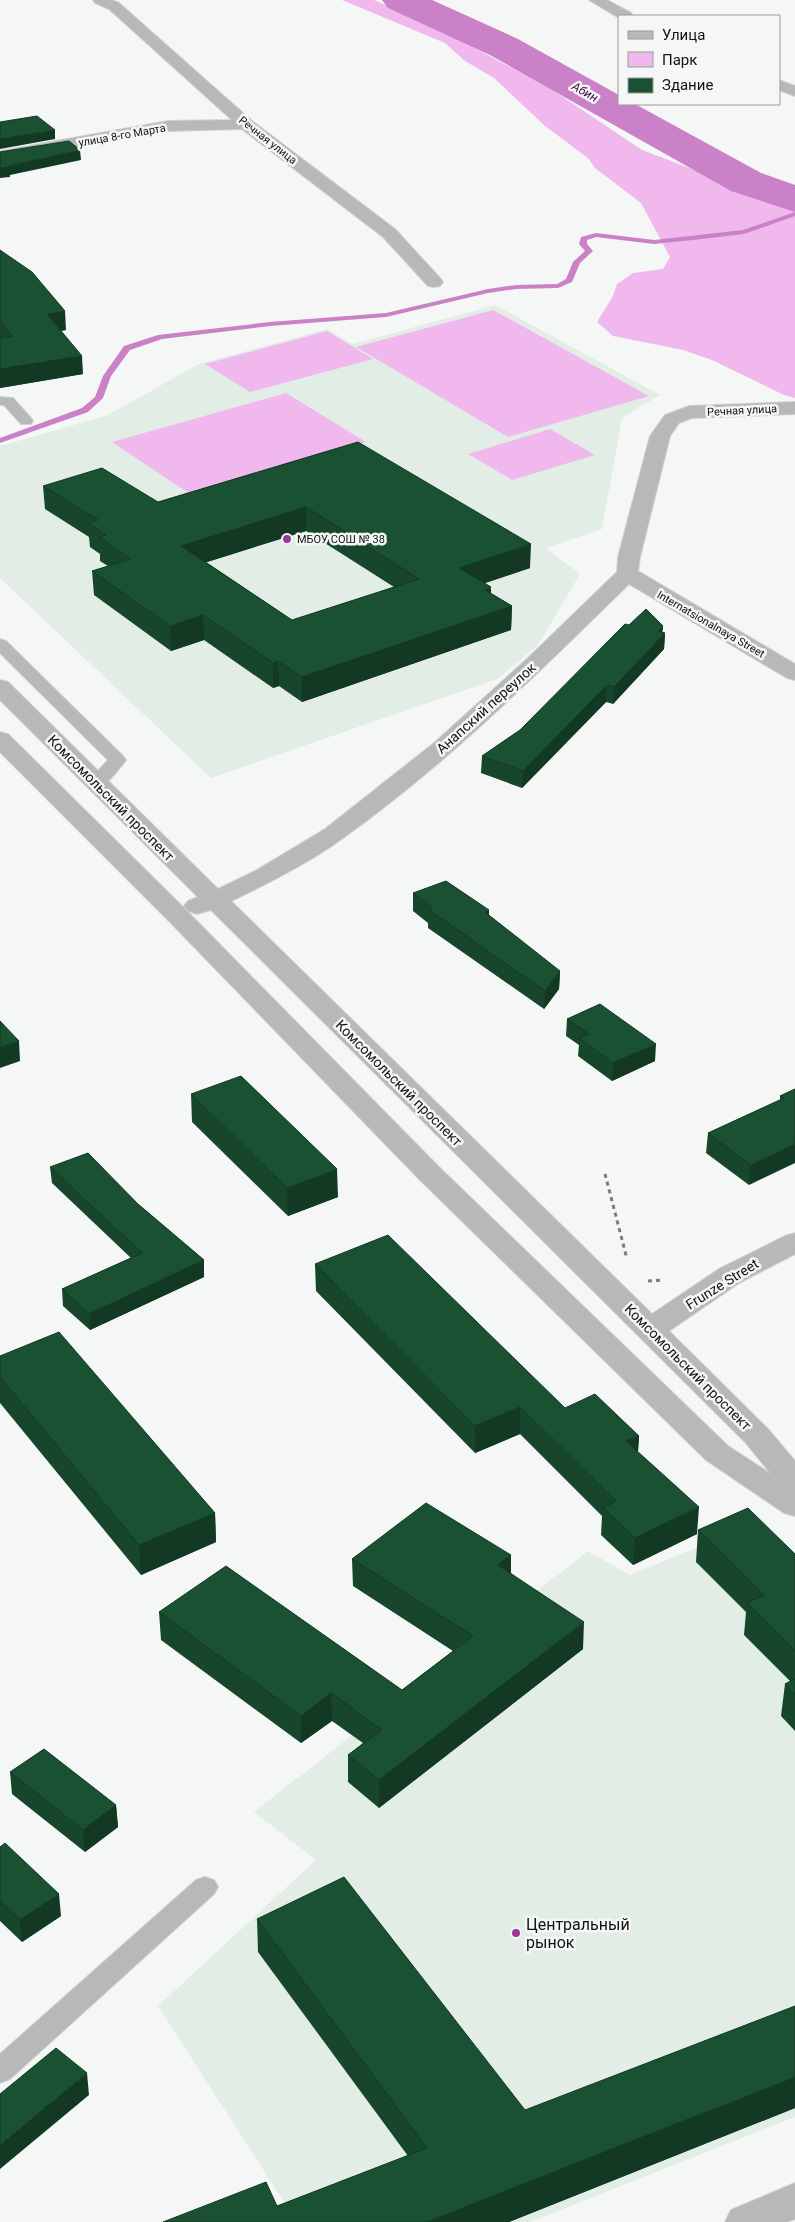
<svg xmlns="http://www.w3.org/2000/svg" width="795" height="2222" font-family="Roboto,sans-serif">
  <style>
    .built { fill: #e2ede6 }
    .green { fill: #f0b8ed }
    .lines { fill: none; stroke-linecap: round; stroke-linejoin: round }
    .stream { fill: #ca81c7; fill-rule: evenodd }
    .river { fill: #ca81c7; fill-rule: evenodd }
    .lane-casing { stroke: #d0d3d1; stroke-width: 2 }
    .street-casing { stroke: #d0d3d1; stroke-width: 2 }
    .path { stroke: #7b7d7c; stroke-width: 3; stroke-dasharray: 4 4; stroke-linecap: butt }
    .lane { fill: #b7b9b8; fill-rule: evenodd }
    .street { fill: #b7b9b8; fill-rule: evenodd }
    .wall { fill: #17462c; fill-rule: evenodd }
    .shaded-wall { fill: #133924 }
    .building { fill: #1b5133; stroke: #133924; fill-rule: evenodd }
    .poi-dot { fill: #9a359a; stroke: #f4f7f5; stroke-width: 2 }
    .labels { text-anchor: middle; stroke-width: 5; stroke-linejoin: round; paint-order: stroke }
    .far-street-label { font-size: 11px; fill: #121312; stroke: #f4f7f5 }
    .far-poi-label { font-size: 11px; fill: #121312; stroke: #f4f7f5; text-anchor: start }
    .far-water-label { font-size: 12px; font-style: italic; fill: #490449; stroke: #f4f7f5 }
    .street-label { font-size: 14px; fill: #121312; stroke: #f4f7f5 }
    .near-poi-label { font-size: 16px; fill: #121312; stroke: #f4f7f5; text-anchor: start }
  </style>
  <rect width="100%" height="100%" fill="#f4f7f5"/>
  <g class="built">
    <path d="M495,305l165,90 -38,23 -20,111 -56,19 34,26 -42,71 -41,34 -286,99 -211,-200v-132l108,-31 91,-51 128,-35 26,15z"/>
    <path d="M755,1524l40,40v553l-265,105h-233l-139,-216 158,-146 -62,-48 334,-261 42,24z"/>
  </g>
  <g class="green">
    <path d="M342,0h32l62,27 115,62 91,61 153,58v190l-11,-3 -72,-35 -29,-10 -70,-14 -16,-14 16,-26 4,-12 16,-11 30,-4 7,-12 -29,-54 -46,-35 -7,-10 -43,-32 -51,-48 -29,-17 -20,-18z"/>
    <path d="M493,310l156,86 -141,41 -152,-90z"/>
    <path d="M327,331l46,28 -123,33 -45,-28z"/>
    <path d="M286,393l80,49 -176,52 -78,-52z"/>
    <path d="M550,429l45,26 -83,25 -44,-26z"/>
  </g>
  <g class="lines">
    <path class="stream" d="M795,212v4l-51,18 -51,6 -39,4 -58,-7 -9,3v4l6,7 -13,12 -8,19 -14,6 -42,1 -28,4 -102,24 -116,9 -108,13 -32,11 -19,26 -8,22 -15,14 -88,31v-5l82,-30 13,-11 8,-21 21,-30 34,-11 112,-13 116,-9 102,-24 28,-4 41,-1 9,-5 7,-17 12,-11 -6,-7 2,-7 15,-4 58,7 89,-10z"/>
    <path class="river" d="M382,0h50l86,39 101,56v9h16l126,69 34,12v27l-64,-21 -241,-136 -102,-47z"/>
    <defs>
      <g id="lane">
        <path d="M0,397l13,1 18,20 2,3 -2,3h-10l-17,-19h-4z"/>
        <path d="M0,639l6,2 117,115 3,4 -3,4c-9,10 -18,26 -33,23l-3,-4 21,-23 -108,-107z"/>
        <path d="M205,1877l9,3 4,7 -4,7 -204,185 -10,4v-29l196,-174z"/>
      </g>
      <g id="street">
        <path d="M93,0h19l7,3 133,118 143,108 45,49 3,4 -3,4 -6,1 -6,-1 -45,-49 -141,-108 -74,2 -168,30v-10l168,-30 64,-1 -123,-111 -14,-6z"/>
        <path d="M589,0h18l24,13 2,3h-14v2z"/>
        <path d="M779,80l16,6v10l-16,-6z"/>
        <path d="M795,402v12l-103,4 -13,5 -9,13 -30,121 -2,14 157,93v16l-8,-2 -158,-94c-91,89 -182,180 -286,254 -34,25 -74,45 -112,63l421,413 67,-45 66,-33 10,-3v21l-56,29 -70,48 99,98 27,32v55l-11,-3 -78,-53 -287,-281 -253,-261 -166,-166v-20l8,2 176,174 255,259 289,279 43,28 -25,-31 -535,-533 -14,4 -9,-3 -4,-5 4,-5 10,-4 -198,-197v-20l8,2 210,207 37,-18 70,-42 109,-86 94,-85 89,-86 1,-15 32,-121 15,-21 24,-9z"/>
        <path d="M795,2183v36l-8,3h-62l6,-12z"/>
      </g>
    </defs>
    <use href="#lane" class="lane-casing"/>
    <use href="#street" class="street-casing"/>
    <g class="path">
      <path d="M605,1174l22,85"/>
      <path d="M648,1281l16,-1"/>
    </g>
    <use href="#lane" class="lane"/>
    <use href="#street" class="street"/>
  </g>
  <g class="wall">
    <path d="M0,250l66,80 -5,1 22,43 -83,14z"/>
    <path d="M358,442l172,126 -46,15 7,10 21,13 -1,24 -209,72 -23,-16 -6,2 -69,-48 -33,11 -77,-56 -2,-24 16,-5 -8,-5v-7l-10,-7 -1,-10 -44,-28 -2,-23 115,16zM306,531l88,56 -102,33 -86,-58z"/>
    <path d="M629,625l34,1 -1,6 3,1 -1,16 -51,55 -7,-2 -84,86 -41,-15 1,-17 38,-26z"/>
    <path d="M413,893l147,78 -1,18 -15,20 -116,-81v-5l-15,-12z"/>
    <path d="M567,1019l88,42 -43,20 -34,-25 1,-11 -13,-9z"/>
    <path d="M795,1089l-46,96 -43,-32 2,-20 72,-33v-4z"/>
    <path d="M191,1094l147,103 -50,19 -96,-94z"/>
    <path d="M50,1167l88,37 66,56v17l-114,53 -27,-24 -1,-17 69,-31 -79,-75z"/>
    <path d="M315,1264l250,144 74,28 -1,16 59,82 -64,31 -32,-30 1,-19 -82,-82 -45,19 -159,-162z"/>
    <path d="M0,1356l215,157 1,29 -75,33 -141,-172z"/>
    <path d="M698,1530l97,24v177l-14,-15 4,-32 5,-3 -46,-46 2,-23 -50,-50z"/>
    <path d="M511,1555v18l72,76 -204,159 -31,-26v-27l15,-12 -31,-22 -31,22 -140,-103 -2,-28 243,78 51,-39 -100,-65 -1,-27z"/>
    <path d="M10,1772l106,33 2,22 -33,25 -73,-58z"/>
    <path d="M0,1847l61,69 -39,26 -22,-21z"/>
    <path d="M257,1919l268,191 270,-2 -286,114h-346l114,-16 131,-50 -150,-204z"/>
  </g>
  <g class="shaded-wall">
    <path d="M55,130v9l-55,10v-10z"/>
    <path d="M80,150l1,10 -71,15v2l-10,1v-10l8,-2z"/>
    <path d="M65,311l1,19 -17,2 -2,-18z"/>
    <path d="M82,356l1,18 -83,14v-19z"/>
    <path d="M306,507v24l-124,39 -1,-24z"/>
    <path d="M531,544l-1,24 -71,24v-24z"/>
    <path d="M491,587v25l-6,-22z"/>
    <path d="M512,606l-1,24 -209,72v-25z"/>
    <path d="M203,615l1,25 -33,11 -1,-25z"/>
    <path d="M663,626l-1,10 3,-3 -1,16 -51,55 1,-17z"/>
    <path d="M278,661l1,25 -6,2v-25z"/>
    <path d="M607,685l-1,17 -84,86 1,-17z"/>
    <path d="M489,910v18l-4,-16z"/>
    <path d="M560,971l-1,18 -15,20 1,-18z"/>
    <path d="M19,1041l1,20 -20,7v-21z"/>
    <path d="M656,1044l-1,17 -43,20 1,-18z"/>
    <path d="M795,1144v19l-46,22 2,-20z"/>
    <path d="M337,1169l1,28 -50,19 -1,-28z"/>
    <path d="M204,1260v17l-114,53 -1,-16z"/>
    <path d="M520,1407v27l-45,19v-27z"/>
    <path d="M639,1436l-2,27 -11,-22z"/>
    <path d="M699,1507l-2,27 -64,31 2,-27z"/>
    <path d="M215,1513l1,29 -75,33 -2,-30z"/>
    <path d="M511,1555l-1,27 -12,-17z"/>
    <path d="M584,1622l-1,27 -204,159v-28z"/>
    <path d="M331,1693l1,28 -31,22v-27z"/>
    <path d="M116,1805l2,22 -33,25 -2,-22z"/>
    <path d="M59,1894l2,22 -39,26 -2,-22z"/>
    <path d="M87,2073l2,22 -89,74v-24z"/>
    <path d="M795,2077v31l-286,114h-82z"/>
  </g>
  <g class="building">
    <path d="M37,116l18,14 -55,9v-17z"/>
    <path d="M69,141l11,9 -72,16 1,1 -9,1v-16z"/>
    <path d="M0,250l32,22 33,39 -18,3 35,42 -82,13v-31l12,-2 -12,-15z"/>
    <path d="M358,442l173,102 -72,24 32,19 -6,3 27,16 -210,71 -24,-16 -5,2 -70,-48 -33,11 -78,-55 39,-12 -32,-22 7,-2 -18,-12 10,-3 -55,-34 59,-18 56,34zM306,507l113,72 -127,41 -111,-74z"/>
    <path d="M646,609l17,17 -5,5 7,2 -51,54 -7,-2 -84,86 -41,-15 38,-26 105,-106 4,1z"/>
    <path d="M446,881l43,29 -4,2 75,59 -15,20 -116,-81 4,-2 -20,-15z"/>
    <path d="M600,1004l56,40 -43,19 -34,-25 10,-4 -22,-15z"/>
    <path d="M0,1021l19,20 -19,6z"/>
    <path d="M241,1076l96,93 -50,19 -96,-94z"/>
    <path d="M795,1089v55l-44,21 -43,-32 76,-35 -4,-2z"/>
    <path d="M88,1153l50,51 66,56 -115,54 -27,-25 80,-36 -92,-86z"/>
    <path d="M388,1235l177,173 30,-14 44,42 -13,5 73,66 -64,31 -32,-30 13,-7 -96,-94 -45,19 -160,-162z"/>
    <path d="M59,1332l156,181 -76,32 -139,-168v-21z"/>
    <path d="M426,1503l85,52 -13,10 86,57 -205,158 -31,-25 34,-25 -51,-37 -30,23 -142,-104 67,-46 176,124 71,-54 -121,-77z"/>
    <path d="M748,1508l47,46v97l-48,-48 17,-8 -66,-65z"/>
    <path d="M795,1679v16l-10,-11z"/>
    <path d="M44,1749l72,56 -33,25 -73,-58z"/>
    <path d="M5,1843l54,51 -39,26 -20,-19v-54z"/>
    <path d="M344,1877l181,233 270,-104v71l-368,145h-264l103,-40 11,24 150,-58 -170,-229z"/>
    <path d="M56,2048l31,25 -87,72v-51z"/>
  </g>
  <g class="poi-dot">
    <circle cx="287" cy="539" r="5"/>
    <circle cx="516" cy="1933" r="5"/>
  </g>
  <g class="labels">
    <g class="far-street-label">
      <text transform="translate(122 135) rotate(-10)" y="4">улица 8-го Марта</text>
      <text transform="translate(268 140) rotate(38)" y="4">Речная улица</text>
      <text transform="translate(742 410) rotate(-3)" y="4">Речная улица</text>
      <text transform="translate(711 624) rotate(30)" y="4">Internatsionalnaya Street</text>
    </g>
    <g class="far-poi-label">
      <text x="297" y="543">МБОУ СОШ № 38</text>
    </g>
    <g class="far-water-label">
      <text transform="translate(585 92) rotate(29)" y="4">Абин</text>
    </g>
    <g class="street-label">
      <text transform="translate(486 708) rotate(-42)" y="5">Анапский переулок</text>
      <text transform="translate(111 798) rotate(45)" y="5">Комсомольский проспект</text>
      <text transform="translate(399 1083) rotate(45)" y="5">Комсомольский проспект</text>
      <text transform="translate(722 1284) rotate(-32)" y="5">Frunze Street</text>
      <text transform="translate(688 1367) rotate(45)" y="5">Комсомольский проспект</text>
    </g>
    <g class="near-poi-label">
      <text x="526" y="1930">Центральный<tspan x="526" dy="18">рынок</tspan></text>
    </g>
  </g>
  <rect x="618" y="15" width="162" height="90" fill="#f4f7f5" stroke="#9a9c9a"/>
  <rect x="628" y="31" width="25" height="8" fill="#b7b9b8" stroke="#9a9c9a"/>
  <text x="662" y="40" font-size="15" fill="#121312">Улица</text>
  <rect x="628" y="52" width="25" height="15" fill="#f0b8ed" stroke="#9a9c9a"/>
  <text x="662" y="65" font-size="15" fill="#121312">Парк</text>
  <rect x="628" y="78" width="25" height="15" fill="#1b5133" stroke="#9a9c9a"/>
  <text x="662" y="90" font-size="15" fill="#121312">Здание</text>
</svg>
